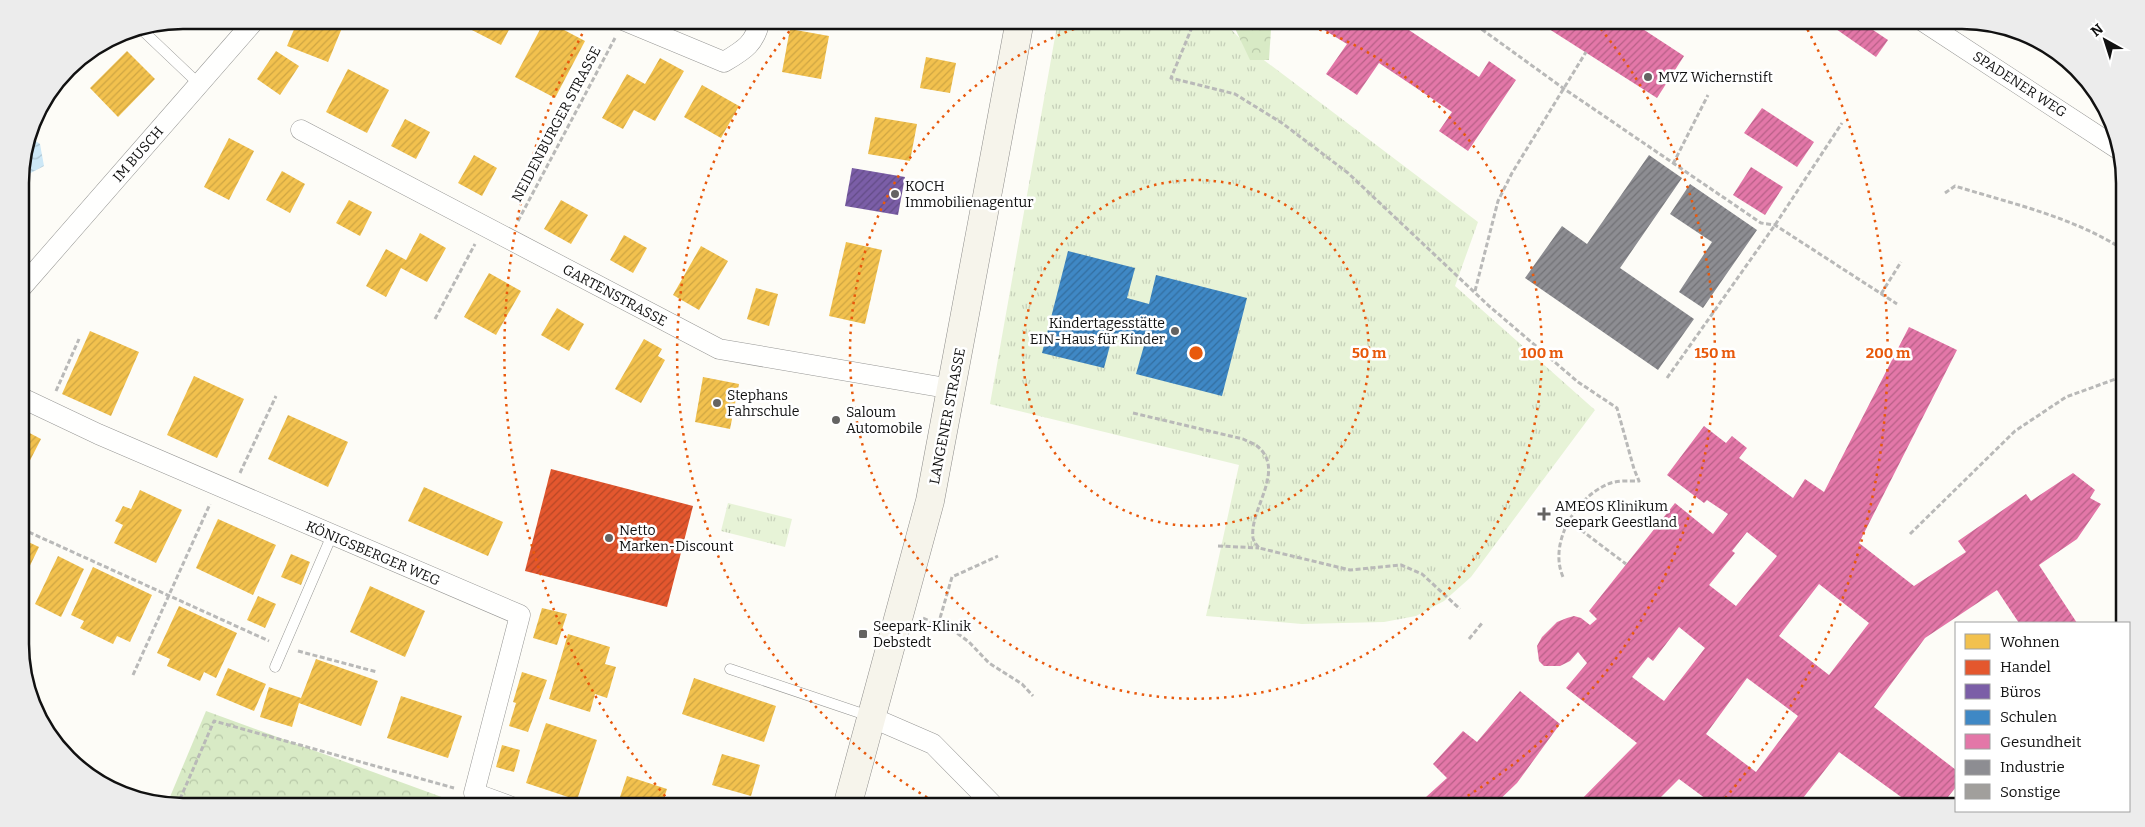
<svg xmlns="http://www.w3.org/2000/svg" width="2145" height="827" font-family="Bitter,serif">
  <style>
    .grass { fill: url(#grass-tufts) }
    .forest { fill: url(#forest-crowns) }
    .water { fill: url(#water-waves) }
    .homes { fill: url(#homes-hatch) }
    .shops { fill: url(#shops-hatch) }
    .offices { fill: url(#offices-hatch) }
    .schools { fill: url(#schools-hatch) }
    .health { fill: url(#health-hatch); fill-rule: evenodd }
    .industry { fill: url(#industry-hatch) }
    .building { fill: url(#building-hatch) }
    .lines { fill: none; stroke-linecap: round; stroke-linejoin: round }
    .lane-casing { stroke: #979795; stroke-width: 11 }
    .street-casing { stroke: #979795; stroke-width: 21 }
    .secondary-casing { stroke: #8e8d8b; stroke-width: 29 }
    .path { stroke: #b9b9b8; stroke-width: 3; stroke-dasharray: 5 2.5; stroke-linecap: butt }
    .lane { stroke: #fffffe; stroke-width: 10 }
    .street { stroke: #fffffe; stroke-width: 20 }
    .secondary { stroke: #f6f4eb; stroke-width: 28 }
    .ring { fill: none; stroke: #e8590c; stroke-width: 2.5; stroke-dasharray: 2.5 5 }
    .poi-dot { fill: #646362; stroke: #fff; stroke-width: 2 }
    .labels { text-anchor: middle; stroke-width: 5; stroke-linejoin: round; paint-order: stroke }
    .poi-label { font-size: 14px; fill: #111; stroke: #fff; text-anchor: start }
    .street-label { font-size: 14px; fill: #111; stroke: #fff }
    .rim { fill: none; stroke: #111; stroke-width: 2.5 }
    .centre { fill: #e8590c; stroke: #fff; stroke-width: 2.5 }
    .ring-label { font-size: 15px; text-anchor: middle; font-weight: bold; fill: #e8590c; stroke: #fff; stroke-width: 5; stroke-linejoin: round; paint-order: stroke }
  </style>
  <defs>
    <pattern id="grass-tufts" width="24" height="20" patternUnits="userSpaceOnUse" patternTransform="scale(1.25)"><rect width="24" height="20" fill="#e7f3d7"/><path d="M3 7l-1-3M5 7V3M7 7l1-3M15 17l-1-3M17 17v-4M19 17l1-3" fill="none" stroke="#c5cfb8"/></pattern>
    <pattern id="forest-crowns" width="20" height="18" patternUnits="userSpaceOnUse" patternTransform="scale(1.25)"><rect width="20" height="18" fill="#d8eac5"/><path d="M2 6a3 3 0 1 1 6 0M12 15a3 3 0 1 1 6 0" fill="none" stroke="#b8c8a8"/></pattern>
    <pattern id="water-waves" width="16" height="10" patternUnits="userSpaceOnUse" patternTransform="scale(1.25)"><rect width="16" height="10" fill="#cde8f7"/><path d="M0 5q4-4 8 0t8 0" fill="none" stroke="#afc6d3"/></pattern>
    <pattern id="homes-hatch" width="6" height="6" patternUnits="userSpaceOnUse" patternTransform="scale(1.25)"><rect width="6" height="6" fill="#f2c14e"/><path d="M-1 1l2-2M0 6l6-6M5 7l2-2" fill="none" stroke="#cea543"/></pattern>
    <pattern id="shops-hatch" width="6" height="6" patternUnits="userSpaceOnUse" patternTransform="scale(1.25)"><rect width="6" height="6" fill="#e4572e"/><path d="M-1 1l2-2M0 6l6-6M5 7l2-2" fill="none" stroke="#b74726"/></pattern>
    <pattern id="offices-hatch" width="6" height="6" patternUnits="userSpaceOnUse" patternTransform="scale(1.25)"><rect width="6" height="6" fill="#7b5ea7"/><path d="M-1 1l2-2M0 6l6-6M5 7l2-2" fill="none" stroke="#634c87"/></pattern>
    <pattern id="schools-hatch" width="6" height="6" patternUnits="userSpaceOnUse" patternTransform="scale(1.25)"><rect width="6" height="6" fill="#3f88c5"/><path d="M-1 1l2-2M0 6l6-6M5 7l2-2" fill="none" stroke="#336e9f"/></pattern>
    <pattern id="health-hatch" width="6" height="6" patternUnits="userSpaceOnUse" patternTransform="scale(1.25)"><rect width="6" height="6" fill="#e377a8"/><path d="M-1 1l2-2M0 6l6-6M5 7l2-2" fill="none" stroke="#b76087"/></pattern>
    <pattern id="industry-hatch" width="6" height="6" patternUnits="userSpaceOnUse" patternTransform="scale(1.25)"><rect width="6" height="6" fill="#8d8d92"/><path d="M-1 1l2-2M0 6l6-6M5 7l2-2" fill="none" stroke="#727276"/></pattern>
    <pattern id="building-hatch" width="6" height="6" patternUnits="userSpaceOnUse" patternTransform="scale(1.25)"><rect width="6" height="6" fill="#a19f9c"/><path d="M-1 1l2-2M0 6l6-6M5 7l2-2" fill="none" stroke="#82807e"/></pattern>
  </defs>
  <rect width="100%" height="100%" fill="#fdfcf7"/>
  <g class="grass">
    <path d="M1058,20h164l30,31 226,171 -23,64 140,124 -124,167 -27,24 -28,15 -32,6 -82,2 -96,-8 33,-151 -249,-61z"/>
    <path d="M728,503l64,16 -7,28 -64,-16z"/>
  </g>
  <g class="forest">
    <path d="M1231,20h35l5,9 -2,31h-19z"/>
    <path d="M206,711l263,96h-286l-16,-3z"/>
  </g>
  <path class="water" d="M30,137l10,7 4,22 -23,12 -1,-6z"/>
  <g class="homes">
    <path d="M298,20h38l8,3 -16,39 -41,-16z"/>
    <path d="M473,20h41l-13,25 -33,-17z"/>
    <path d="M545,20l40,21 -30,57 -40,-21z"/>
    <path d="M897,20h33l-1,6z"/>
    <path d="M790,29l39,7 -8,43 -39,-7z"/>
    <path d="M127,51l28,28 -37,38 -28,-29z"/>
    <path d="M276,51l23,15 -19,29 -23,-16z"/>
    <path d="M926,57l30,6 -6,30 -30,-5z"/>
    <path d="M660,58l24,13 -29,50 -21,-11 -11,19 -21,-11 25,-44 18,10z"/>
    <path d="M348,69l41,21 -22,43 -41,-21z"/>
    <path d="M702,85l37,21 -18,32 -37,-21z"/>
    <path d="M875,117l42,7 -7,37 -42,-7z"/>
    <path d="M405,119l25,13 -14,27 -25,-13z"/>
    <path d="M229,138l25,13 -25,49 -25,-13z"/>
    <path d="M474,155l23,13 -15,28 -24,-13z"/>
    <path d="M282,171l23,13 -15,29 -24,-13z"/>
    <path d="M349,200l23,12 -12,24 -24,-13z"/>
    <path d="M561,200l27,15 -17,29 -27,-15z"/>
    <path d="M420,233l26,15 -19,34 -26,-14 -15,29 -20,-11 20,-37 20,11z"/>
    <path d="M624,235l23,13 -14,25 -23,-13z"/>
    <path d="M846,242l36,8 -17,74 -36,-8z"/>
    <path d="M701,246l27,15 -29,49 -26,-15z"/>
    <path d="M489,273l32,18 -25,44 -32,-18z"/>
    <path d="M756,288l22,6 -9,32 -22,-7z"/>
    <path d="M557,308l27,16 -15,27 -28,-16z"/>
    <path d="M90,331l49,21 -28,64 -49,-22z"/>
    <path d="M644,339l18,10 -4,7 7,4 -24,43 -26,-14z"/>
    <path d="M194,376l50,23 -27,59 -50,-23z"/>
    <path d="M703,377l36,7 -9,45 -35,-7z"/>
    <path d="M288,415l60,27 -20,45 -60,-28z"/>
    <path d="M22,429l19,10 -19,37z"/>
    <path d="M424,487l79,35 -15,34 -80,-35z"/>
    <path d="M140,490l42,20 -26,53 -42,-20 9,-18 -8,-4 8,-15 8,3z"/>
    <path d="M218,519l58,26 -23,50 -57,-27z"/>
    <path d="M22,539l17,8 -16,33 -1,-30z"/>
    <path d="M291,554l19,8 -9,23 -20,-8z"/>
    <path d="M58,556l26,13 -23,48 -26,-13z"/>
    <path d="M93,567l59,28 -22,47 -13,-6 -4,8 -33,-16 4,-7 -13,-6z"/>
    <path d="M370,586l55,25 -20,46 -55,-25z"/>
    <path d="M258,596l18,8 -11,24 -18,-8z"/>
    <path d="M179,606l58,27 -21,45 -12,-6 -4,9 -33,-15 3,-7 -13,-6z"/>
    <path d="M542,608l25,6 -10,31 -24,-7z"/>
    <path d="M568,634l42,13 -5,17 11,3 -9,31 -12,-4 -5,18 -41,-13z"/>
    <path d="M316,659l62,22 -17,45 -62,-23 -7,24 -32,-10 9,-30 32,11z"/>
    <path d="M228,668l38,16 -12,27 -38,-16z"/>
    <path d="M522,672l25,8 -19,52 -19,-6 7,-23 -3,-1z"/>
    <path d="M694,678l82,28 -12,36 -82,-28z"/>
    <path d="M401,696l61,20 -14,42 -61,-20z"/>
    <path d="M546,723l51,17 -20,60 -51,-17z"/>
    <path d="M502,745l18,5 -6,22 -18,-5z"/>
    <path d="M722,754l38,11 -9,31 -39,-11z"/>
    <path d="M627,776l40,13 -6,18 -44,-1z"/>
  </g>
  <path class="shops" d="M551,469l142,37 -26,101 -142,-36z"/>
  <path class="offices" d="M852,168l53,9 -7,38 -53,-9z"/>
  <path class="schools" d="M1068,251l67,17 -8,30 22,6 7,-29 91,23 -25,98 -86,-22 9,-32 -32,-8 -9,34 -62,-15z"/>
  <g class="health">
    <path d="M1308,20h95l-3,4 79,53 10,-16 27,19 -48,71 -29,-20 13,-19 -73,-49 -22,32 -31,-21 21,-30z"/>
    <path d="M1535,20h94l55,36 -27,42z"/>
    <path d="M1843,20h15l30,20 -12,17 -40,-28z"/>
    <path d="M1762,108l52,34 -17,25 -53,-34z"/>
    <path d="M1751,167l32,20 -18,28 -32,-20z"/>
    <path d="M1909,327l48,23 -98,193 55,43 52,-34 -8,-11 68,-47 5,7 42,-28 22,17 -5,8 11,6 -24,35 -38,26 38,58h-58l-22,-33 -72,48 -51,69 82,63v17l-16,20h-25l-76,-55 -43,55h-79l-38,-28 -28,28h-77l63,-64 -71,-55 21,-25 -9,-11 -8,9 -10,5h-16l-5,-5 -2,-15 5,-9 15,-15 10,-4 7,-2 7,2 9,7 7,-6 -8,-8 86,-108 38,31 15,-20 -21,-14 -3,3 -37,-28 37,-49 22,17 6,-7 15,12 -8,10 54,40 12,-19 19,13zM1747,532l30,24 -41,50 -27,-21 26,-32 -3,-2zM1819,584l50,39 -40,52 -50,-39zM1679,627l26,21 -41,53 -32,-24 16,-20 5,4zM1747,678l51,38 -42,56 -50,-38z"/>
    <path d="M1520,691l40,33 -43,59 -25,24h-77l32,-29 -14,-14 30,-33 14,11z"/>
  </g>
  <g class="industry">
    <path d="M1823,20h20l-7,9z"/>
    <path d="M1649,155l33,23 -62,90 74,51 -36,51 -133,-92 37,-52 25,18z"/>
    <path d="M1690,184l67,46 -54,78 -24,-16 33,-50 -42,-28z"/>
  </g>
  <path class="building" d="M1045,801l7,6h-12z"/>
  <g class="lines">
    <defs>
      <g id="lane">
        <path d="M140,28l59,56"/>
        <path d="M275,667l57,-132"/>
        <path d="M730,669l139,47"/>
      </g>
      <g id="street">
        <path d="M623,20l101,42c20,-12 31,-18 36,-42"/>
        <path d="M1921,20l197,129"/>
        <path d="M301,130l418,219 233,40"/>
        <path d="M21,288l234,-268"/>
        <path d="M22,398l76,36 422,181 -46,178 38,14"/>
        <path d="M873,718l60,26 62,63"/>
      </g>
      <path id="secondary" d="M847,807l83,-306 90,-481"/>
    </defs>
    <use href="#lane" class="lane-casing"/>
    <use href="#street" class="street-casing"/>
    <use href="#secondary" class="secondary-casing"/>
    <g class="path">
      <path d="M1195,20l-24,58 64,16 47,29 66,50 141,133 89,76 39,26 17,61 5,12c-9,0 -22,-1 -31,3 -33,14 -61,61 -44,95"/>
      <path d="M1476,20l-3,3 90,65 198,135 14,2 122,79"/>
      <path d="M1673,164l35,-69"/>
      <path d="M1945,193l10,-7c58,18 118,31 169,64"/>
      <path d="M518,221l97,-183"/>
      <path d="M1475,291l23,-90 14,-28 74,-121"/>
      <path d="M1881,294l20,-32"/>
      <path d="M435,319l40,-75"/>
      <path d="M1667,378l108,-153 67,-102"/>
      <path d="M56,391l23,-52"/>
      <path d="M1133,413l110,26c4,2 10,4 14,7 30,24 -8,63 -4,92 1,4 4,7 6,10l91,22 51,-5 21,9 38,35"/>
      <path d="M240,473l36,-77"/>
      <path d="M1569,521l57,43"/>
      <path d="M22,529l247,112"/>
      <path d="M1910,534l105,-103 51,-34 58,-21"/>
      <path d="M1218,546l41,2"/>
      <path d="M923,618l34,15 12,9 20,21 33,21 11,12"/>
      <path d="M2118,623l1,-11 6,-6"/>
      <path d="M938,625l14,-48 46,-21"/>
      <path d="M1469,639l14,-17"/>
      <path d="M298,651l79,21"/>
      <path d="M133,675l77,-171"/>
      <path d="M177,806l37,-85 240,67"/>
    </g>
    <use href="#lane" class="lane"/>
    <use href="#street" class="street"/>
    <use href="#secondary" class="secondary"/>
  </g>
  <g class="ring">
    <circle cx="1196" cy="353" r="173"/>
    <path d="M1291 20A346 346 0 1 1 1101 20"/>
    <path d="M940 805A519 519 0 0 1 796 23M1596 23A519 519 0 0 1 1452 805"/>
    <path d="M670 802A692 692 0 0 1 588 23M1804 23A692 692 0 0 1 1722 802"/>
  </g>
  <g class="poi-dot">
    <circle cx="1648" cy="77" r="5"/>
    <circle cx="895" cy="194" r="5"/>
    <circle cx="1175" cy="331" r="5"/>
    <circle cx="717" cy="403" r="5"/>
    <circle cx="836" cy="420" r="5"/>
    <path d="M1541.5 506.5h5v5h5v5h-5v5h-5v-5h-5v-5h5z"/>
    <circle cx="609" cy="538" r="5"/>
    <rect x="858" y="629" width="10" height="10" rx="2.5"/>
  </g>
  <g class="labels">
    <g class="poi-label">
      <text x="1658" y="82">MVZ Wichernstift</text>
      <text x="905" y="191">KOCH<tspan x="905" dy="16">Immobilienagentur</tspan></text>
      <text x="1165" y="328" text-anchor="end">Kindertagesstätte<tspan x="1165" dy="16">EIN-Haus für Kinder</tspan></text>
      <text x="727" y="400">Stephans<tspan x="727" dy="16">Fahrschule</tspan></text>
      <text x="846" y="417">Saloum<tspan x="846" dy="16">Automobile</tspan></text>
      <text x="1555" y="511">AMEOS Klinikum<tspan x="1555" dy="16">Seepark Geestland</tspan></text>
      <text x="619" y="535">Netto<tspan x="619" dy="16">Marken-Discount</tspan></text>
      <text x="873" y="631">Seepark-Klinik<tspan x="873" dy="16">Debstedt</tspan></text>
    </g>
    <g class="street-label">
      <text transform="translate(2020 84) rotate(33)" y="5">SPADENER WEG</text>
      <text transform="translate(556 124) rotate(-62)" y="5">NEIDENBURGER STRASSE</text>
      <text transform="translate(138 154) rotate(-49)" y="5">IM BUSCH</text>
      <text transform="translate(615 295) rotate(28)" y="5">GARTENSTRASSE</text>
      <text transform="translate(947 416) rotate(-79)" y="5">LANGENER STRASSE</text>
      <text transform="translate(373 553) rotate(23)" y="5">KÖNIGSBERGER WEG</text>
    </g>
  </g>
  <path d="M0 0H2145V827H0ZM183 29H1962A154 154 0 0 1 2116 183V644A154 154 0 0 1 1962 798H183A154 154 0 0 1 29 644V183A154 154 0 0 1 183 29Z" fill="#ececec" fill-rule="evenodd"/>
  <path class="rim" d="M183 29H1962A154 154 0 0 1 2116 183V644A154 154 0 0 1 1962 798H183A154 154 0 0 1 29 644V183A154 154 0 0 1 183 29Z"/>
  <circle cx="1196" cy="353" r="8" class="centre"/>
  <g class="ring-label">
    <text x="1369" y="358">50 m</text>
    <text x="1542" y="358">100 m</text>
    <text x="1715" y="358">150 m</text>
    <text x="1888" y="358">200 m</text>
  </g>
  <rect x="1955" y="622" width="175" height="190" fill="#ffffff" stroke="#a0a0a0"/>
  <rect x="1965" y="634" width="25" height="15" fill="#f2c14e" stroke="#a0a0a0"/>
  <text x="2000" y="647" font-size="15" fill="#111111">Wohnen</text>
  <rect x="1965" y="660" width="25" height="15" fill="#e4572e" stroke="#a0a0a0"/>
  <text x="2000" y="672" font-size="15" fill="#111111">Handel</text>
  <rect x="1965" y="684" width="25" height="15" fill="#7b5ea7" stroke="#a0a0a0"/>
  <text x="2000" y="697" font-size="15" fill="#111111">Büros</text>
  <rect x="1965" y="710" width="25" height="15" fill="#3f88c5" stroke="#a0a0a0"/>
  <text x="2000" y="722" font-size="15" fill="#111111">Schulen</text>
  <rect x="1965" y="734" width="25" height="15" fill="#e377a8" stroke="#a0a0a0"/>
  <text x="2000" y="747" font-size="15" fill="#111111">Gesundheit</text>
  <rect x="1965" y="760" width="25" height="15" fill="#8d8d92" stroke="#a0a0a0"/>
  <text x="2000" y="772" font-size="15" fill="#111111">Industrie</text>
  <rect x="1965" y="784" width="25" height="15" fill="#a19f9c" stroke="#a0a0a0"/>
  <text x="2000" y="797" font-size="15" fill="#111111">Sonstige</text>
  <g transform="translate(2105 40) rotate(321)" stroke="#ffffff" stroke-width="4" paint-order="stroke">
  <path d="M0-4L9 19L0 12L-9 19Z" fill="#111111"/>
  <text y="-8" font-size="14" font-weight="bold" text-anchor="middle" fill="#111111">N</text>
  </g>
</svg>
